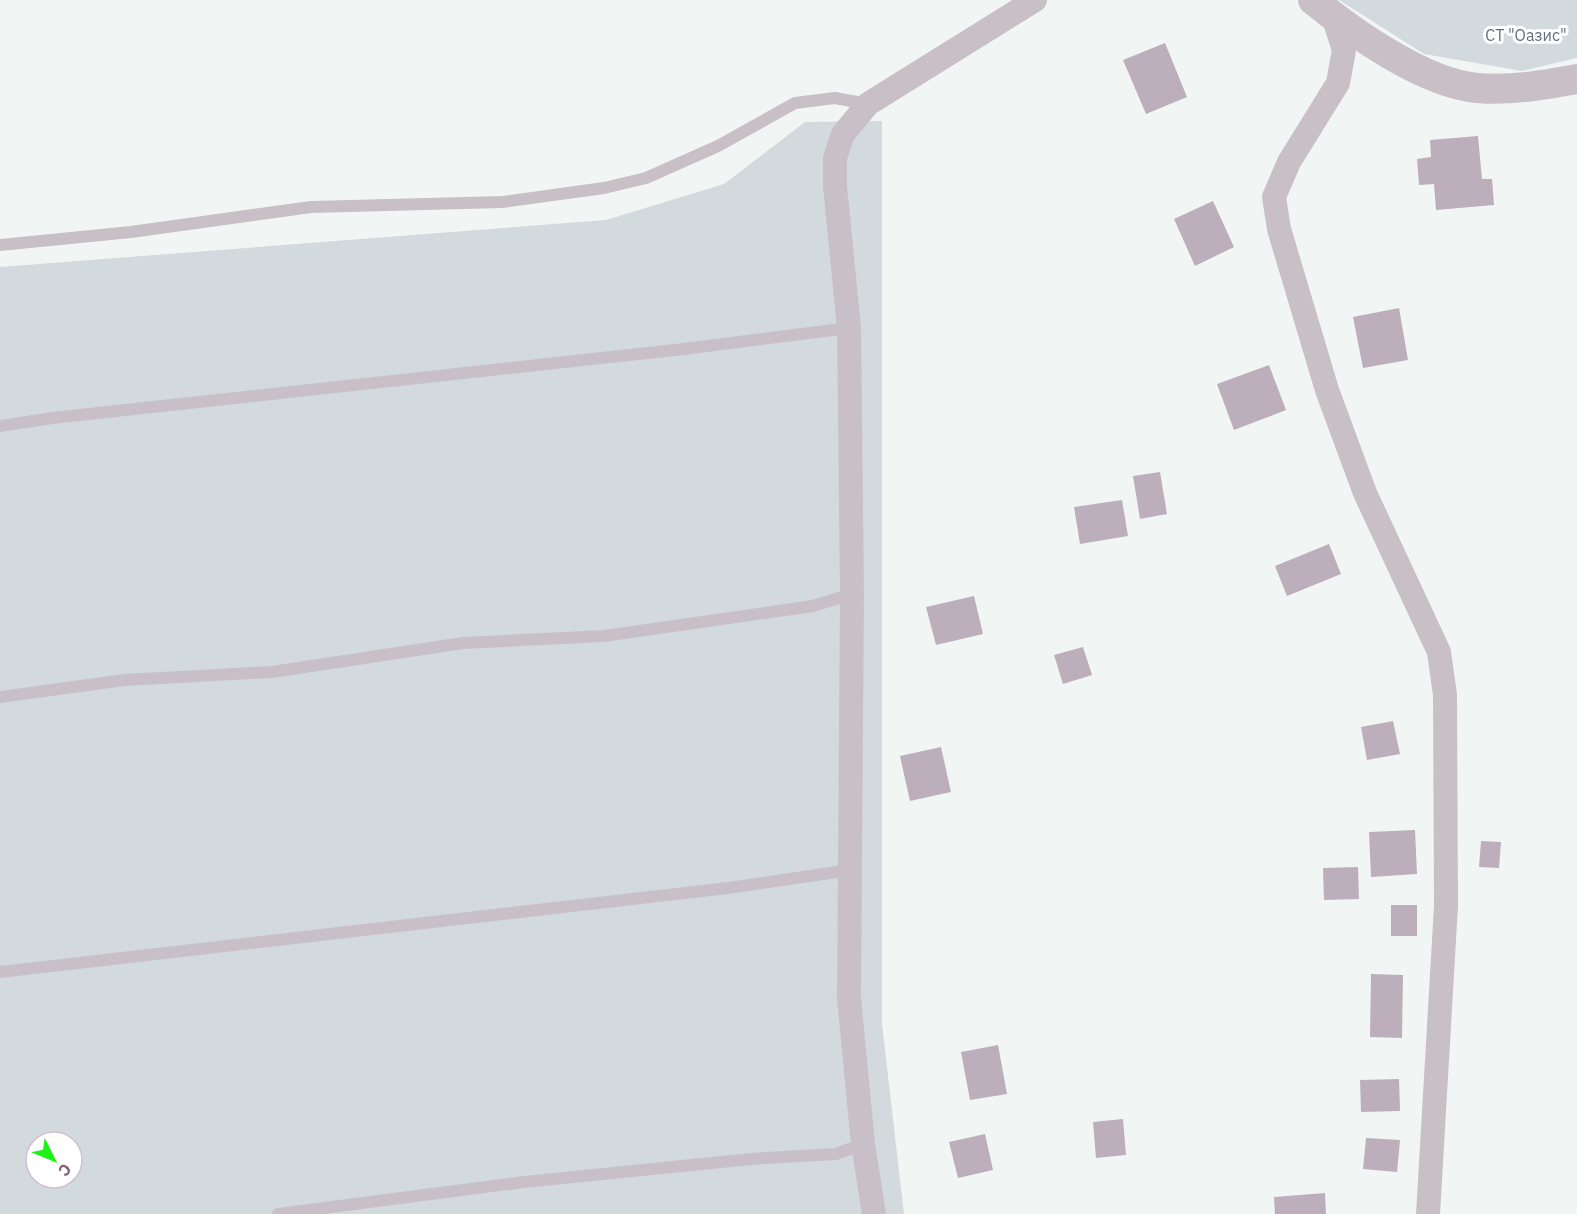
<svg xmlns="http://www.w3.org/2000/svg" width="1577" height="1214" font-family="'IBM Plex Sans',sans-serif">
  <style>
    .green { fill: #d2dade; fill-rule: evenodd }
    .building { fill: #bcafbb }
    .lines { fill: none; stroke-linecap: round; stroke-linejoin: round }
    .service { stroke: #c9c0c7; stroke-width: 12 }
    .minor { stroke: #c9c0c7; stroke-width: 24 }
    .tertiary { stroke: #c9c0c7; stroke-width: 30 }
    .labels { text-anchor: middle; stroke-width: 6; stroke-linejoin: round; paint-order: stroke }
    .park-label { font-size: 16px; fill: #616e7c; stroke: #fff }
  </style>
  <rect width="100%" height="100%" fill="#f1f6f5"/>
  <g class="green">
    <path d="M1339,0h238v58l-55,13 -98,-17z"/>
    <path d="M882,121v903l22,190h-904v-947l606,-47 118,-36 81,-62zM36,1142h36v36h-36z"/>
  </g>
  <g class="building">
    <path d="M1165,43l22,54 -41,17 -23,-54z"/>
    <path d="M1478,136l4,43h10l2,26 -58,5 -2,-26 -15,1 -2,-26 14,-2 -1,-17z"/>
    <path d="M1213,201l21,46 -39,19 -21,-47z"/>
    <path d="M1399,308l9,52 -45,8 -10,-51z"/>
    <path d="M1269,365l17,45 -52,20 -17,-46z"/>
    <path d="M1160,472l7,42 -27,5 -7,-43z"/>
    <path d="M1122,500l6,36 -48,8 -6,-37z"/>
    <path d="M1329,544l12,30 -54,22 -12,-30z"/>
    <path d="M974,596l9,38 -47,11 -10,-38z"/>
    <path d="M1083,647l9,28 -29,9 -9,-29z"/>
    <path d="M1393,721l7,33 -33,6 -6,-33z"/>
    <path d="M941,747l10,45 -41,9 -10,-45z"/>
    <path d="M1415,830l2,44 -46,3 -2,-45z"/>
    <path d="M1481,841l20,1 -2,26 -20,-1z"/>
    <path d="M1358,867l1,32 -35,1 -1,-32z"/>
    <rect x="1391" y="905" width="26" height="31"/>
    <path d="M1371,974l32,1 -1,63 -32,-1z"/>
    <path d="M998,1045l9,49 -37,6 -9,-48z"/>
    <path d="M1399,1079l1,32 -39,1 -1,-32z"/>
    <path d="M1123,1119l3,36 -30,3 -3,-36z"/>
    <path d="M985,1134l8,36 -35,8 -9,-36z"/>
    <path d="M1366,1138l34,2 -3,32 -34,-3z"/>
    <path d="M1325,1193l1,21h-51l-1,-17z"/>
  </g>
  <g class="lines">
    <g class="service">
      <path d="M0,245l131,-13 180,-25 192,-5 101,-14 42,-10 72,-32 77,-43 40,-5 33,6"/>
      <path d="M0,426l52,-8 632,-69 165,-21"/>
      <path d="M0,697l124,-17 148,-8 191,-29 141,-7 209,-30 39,-12"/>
      <path d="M0,972l728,-84 109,-16 13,-6"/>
      <path d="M278,1214l246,-32 227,-23 85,-5 27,-10"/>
    </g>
    <g class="minor">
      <path d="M1333,16l11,34 -6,33 -49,79 -15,35 5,32 48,161 38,103 74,159 6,43 1,211 -18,308"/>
      <path d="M874,1214l-11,-70 -14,-146 3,-404 -3,-266 -14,-142v-28l8,-24 25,-30 167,-104"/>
    </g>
    <path class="tertiary" d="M1313,0c40,33 111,83 164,88 34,3 67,-3 100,-9"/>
  </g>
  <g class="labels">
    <g class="park-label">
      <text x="1526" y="41">СТ "Оазис"</text>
    </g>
  </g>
  <g transform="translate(54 1160) rotate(133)"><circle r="28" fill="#ffffff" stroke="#cec0cc" stroke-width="1.5"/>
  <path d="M0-4.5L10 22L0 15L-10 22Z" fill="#1ef216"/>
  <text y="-9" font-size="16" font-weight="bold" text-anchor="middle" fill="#85627f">С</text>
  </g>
</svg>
